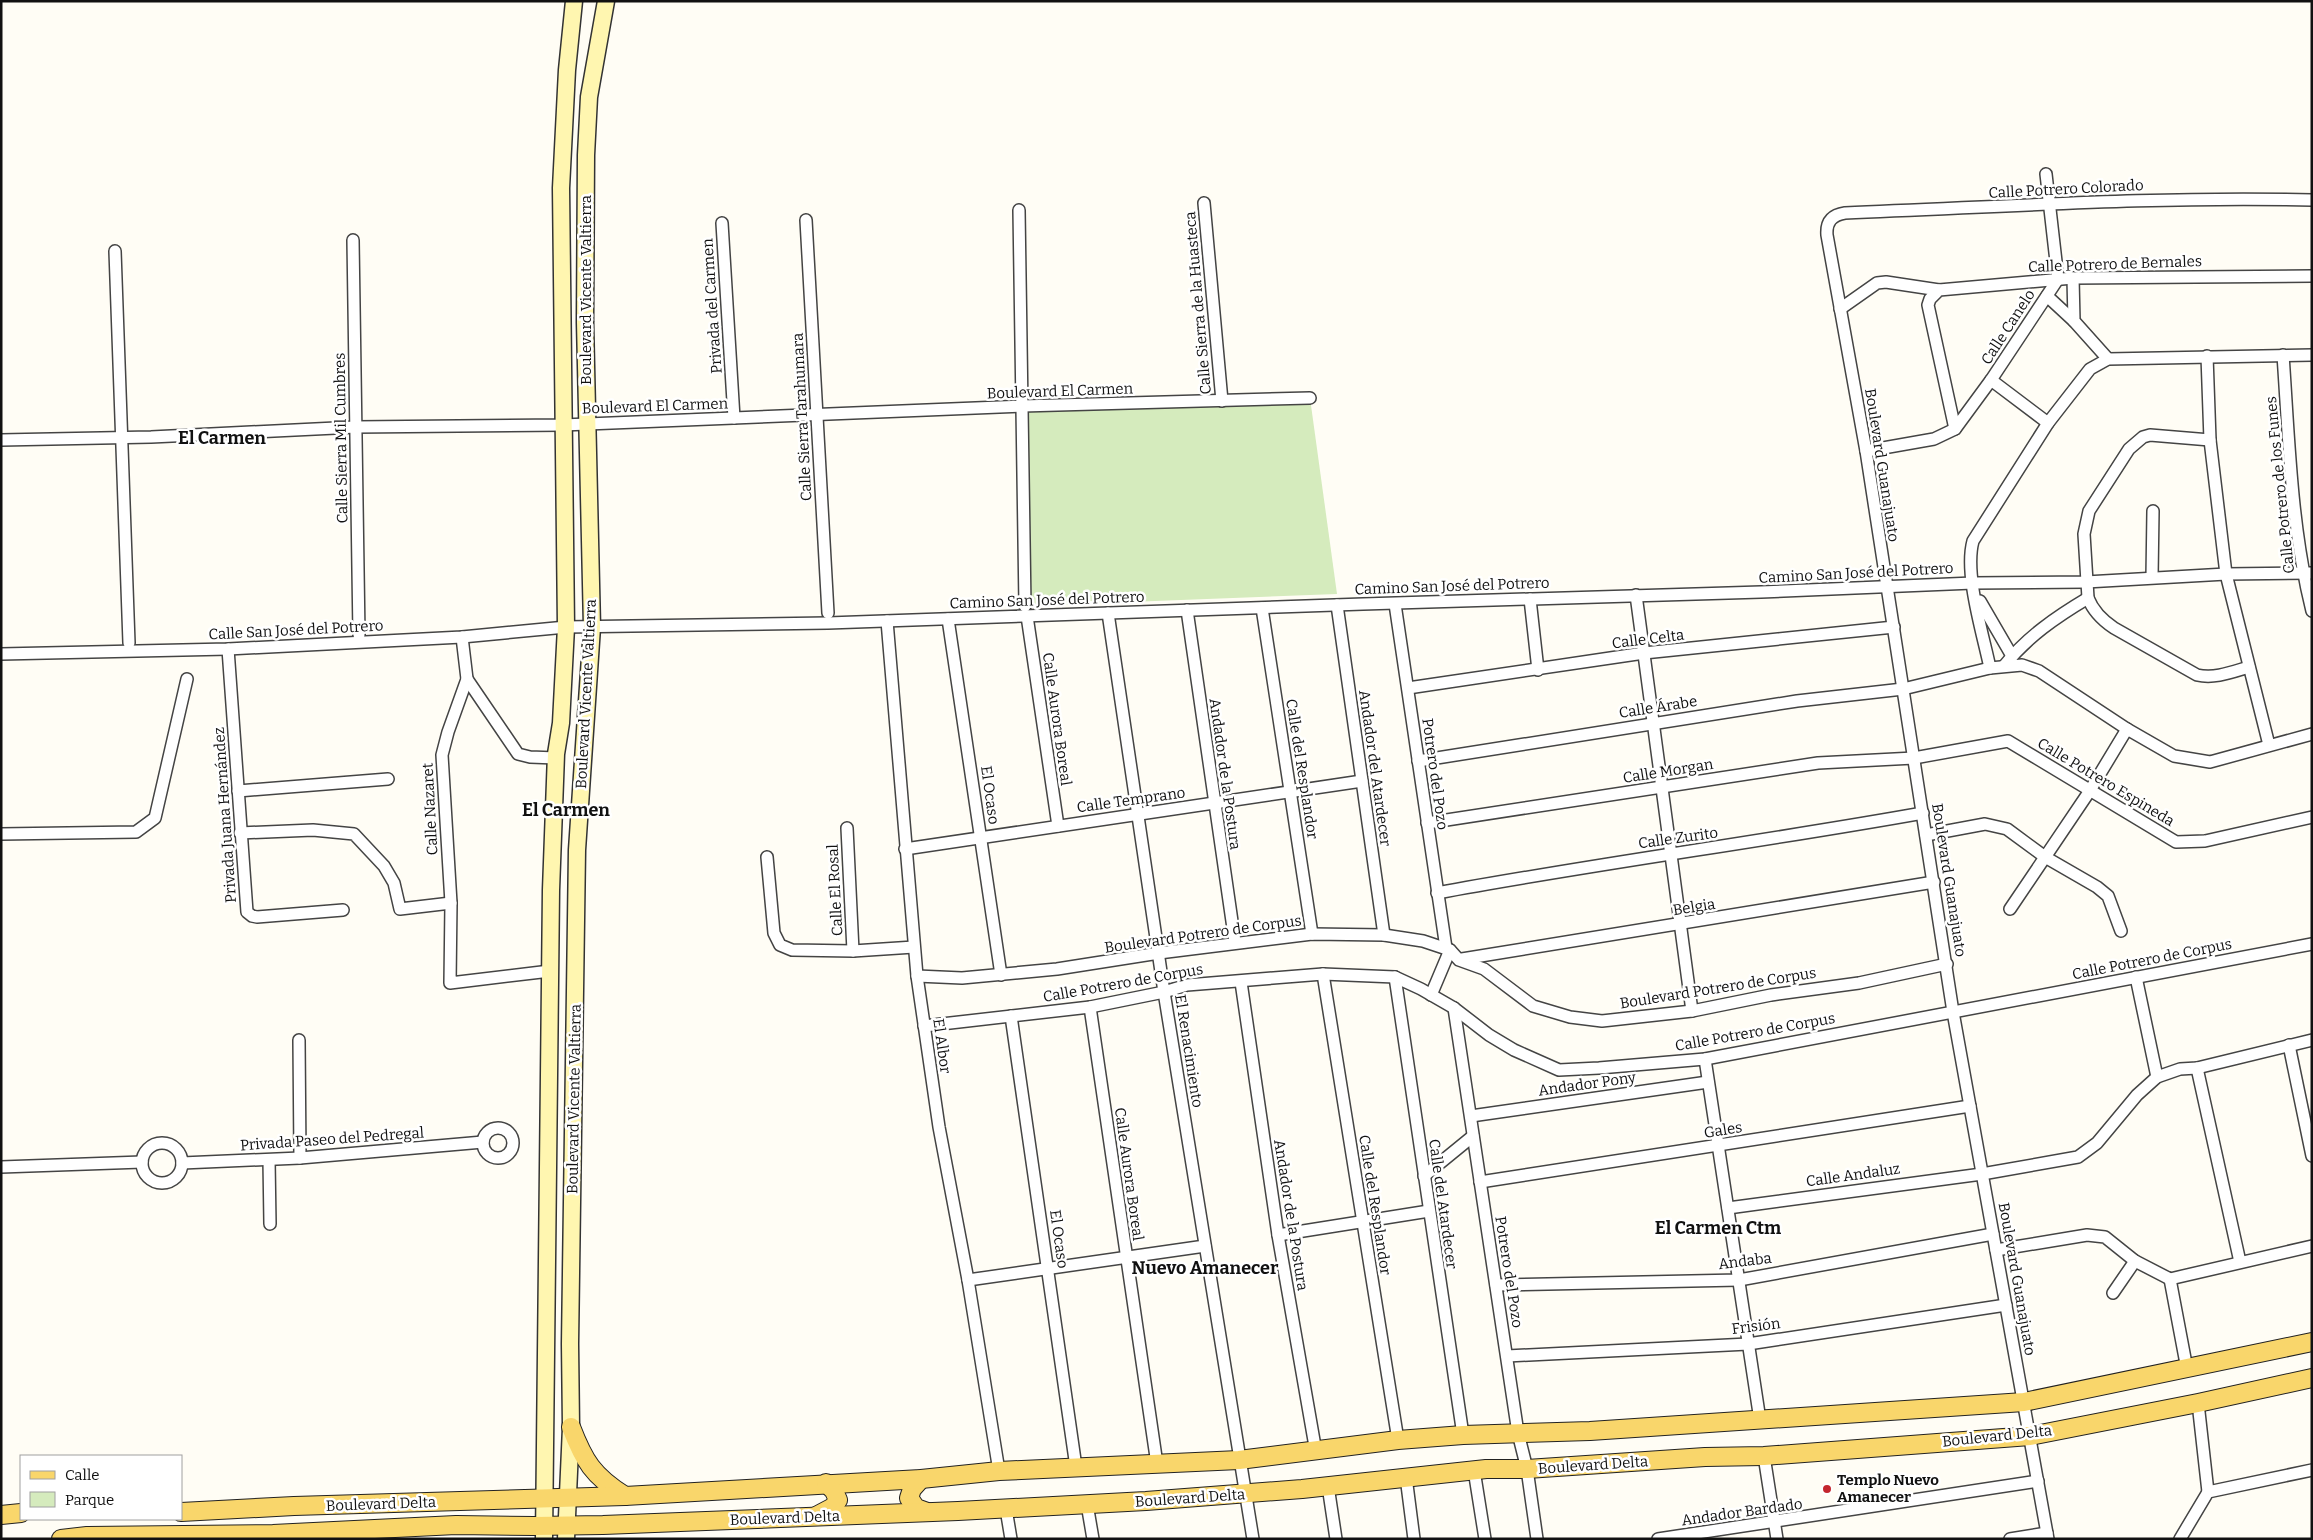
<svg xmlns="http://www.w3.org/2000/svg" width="2313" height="1540" font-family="Bitter,serif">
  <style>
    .green { fill: #d5ebbd }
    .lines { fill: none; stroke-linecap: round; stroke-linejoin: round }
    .street-casing { stroke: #444; stroke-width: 14 }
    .secondary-casing { stroke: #333; stroke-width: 19 }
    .primary-casing { stroke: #222; stroke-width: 20 }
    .street { stroke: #fff; stroke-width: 11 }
    .secondary { stroke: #fff6b0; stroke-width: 16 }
    .primary { stroke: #f9d66b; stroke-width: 18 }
    .poi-dot { fill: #c4262e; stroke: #fff; stroke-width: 2 }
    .labels { text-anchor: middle; stroke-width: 5; stroke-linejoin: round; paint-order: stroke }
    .street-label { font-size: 15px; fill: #111; stroke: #fff }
    .poi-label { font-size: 15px; font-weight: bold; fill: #111; stroke: #fff; text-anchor: start }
    .quarter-label { font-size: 18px; font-weight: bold; fill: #111; stroke: #fff }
  </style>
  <rect width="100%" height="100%" fill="#fffdf5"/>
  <path class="green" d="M1310,398l27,196 -312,12 -3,-200z"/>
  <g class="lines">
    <defs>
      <g id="street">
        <path d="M1204,203l18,198"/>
        <path d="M1019,210l6,396"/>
        <path d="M806,220l22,393"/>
        <path d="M722,223l12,195"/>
        <path d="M353,240l6,395"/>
        <path d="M115,251l14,392"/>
        <path d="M2073,278l1,43 34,38"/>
        <path d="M2047,296l27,25"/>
        <path d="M1840,309l37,-26 9,-1 53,8"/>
        <path d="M2283,355c6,85 8,172 29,256"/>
        <path d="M2207,356l3,84 16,134 43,171"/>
        <path d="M1991,380l57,43"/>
        <path d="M1955,429l-27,-124 2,-6 9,-9 134,-12 239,-2"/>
        <path d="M1,440l150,-3 205,-10 207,-2 459,-19 288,-8"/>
        <path d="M2210,440l-60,-5 -7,2 -14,12 -40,62 -5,23 4,64c5,13 14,22 26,30l83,47c18,4 35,-3 52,-8"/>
        <path d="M1866,451l68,-12 21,-10 36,-49 67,-101 -12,-105"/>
        <path d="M2152,577l1,-66"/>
        <path d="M1636,595l56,416"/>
        <path d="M1530,599l8,71"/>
        <path d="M1980,601l32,55"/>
        <path d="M1395,604l51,344"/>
        <path d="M1337,605l47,330"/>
        <path d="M1262,608l50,326"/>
        <path d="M1187,610l48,332"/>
        <path d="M1108,613l56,379 89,547"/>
        <path d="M1027,616l31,210"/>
        <path d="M948,619l53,356"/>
        <path d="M887,621l30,355 22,151 29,153 31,191"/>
        <path d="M462,637l5,42 -19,53 -6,23 9,148 -1,80 100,-12"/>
        <path d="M228,649l19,263 5,4 5,1 86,-7"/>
        <path d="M1,654l227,-5 234,-12 104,-10 262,-4 535,-19 398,-12 212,-9 113,-1 140,-8 86,-1"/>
        <path d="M2004,666c23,-29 52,-49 84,-68"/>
        <path d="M1990,668c-7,-34 -26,-94 -17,-127l75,-118 42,-54 18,-10 204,-4"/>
        <path d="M467,679l51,75 12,3 26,1"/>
        <path d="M1408,688l236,-35 250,-26"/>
        <path d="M1418,761l379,-60 106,-12 87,-21 32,-3 17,6 88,58 47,27 36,6 102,-28"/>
        <path d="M238,791l150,-12"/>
        <path d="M1427,823l391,-60 96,-5 94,-17 168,101 29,-1 107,-24"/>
        <path d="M847,828l6,123"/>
        <path d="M240,833l73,-3 41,4 30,32 10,17 6,26 51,-6"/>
        <path d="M1,834l135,-2 19,-14 32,-139"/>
        <path d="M1926,835l59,-11 22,5 38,28 52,30 11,9 13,35"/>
        <path d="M905,849l457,-68"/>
        <path d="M767,857l7,76 6,12 12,5 61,1 61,-4"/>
        <path d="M1437,893c162,-30 324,-51 486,-80"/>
        <path d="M2010,909l79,-117 38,-63"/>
        <path d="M1462,959l472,-77"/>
        <path d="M1323,974l75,466"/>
        <path d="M917,976l45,2 95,-9 102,-16 153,-19 72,1 39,6 27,9 9,10 25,9 49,37 37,11 32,4 90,-10 79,-16 88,-12 88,-19"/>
        <path d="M1395,977l68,458"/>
        <path d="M2136,977l21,100"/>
        <path d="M1241,982l37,253 38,217"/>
        <path d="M1431,995l19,-45"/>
        <path d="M1090,1007l67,457"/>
        <path d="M1454,1008l64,425 9,36 10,70"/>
        <path d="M1011,1016l65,451"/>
        <path d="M924,1026l166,-19 74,-15 23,-7 136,-11 72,3 26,12 33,19 35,27 25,15 45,20 40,-2 106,-9 607,-115"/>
        <path d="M299,1040l1,118"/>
        <path d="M2289,1045l23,111"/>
        <path d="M1705,1059l55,361"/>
        <path d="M2197,1068l43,194"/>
        <path d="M1471,1116l237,-34"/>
        <circle cx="498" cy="1143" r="15"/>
        <circle cx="162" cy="1163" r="20"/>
        <path d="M269,1160l1,64"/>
        <path d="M182,1163l118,-5 183,-16"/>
        <path d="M1,1167l141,-5"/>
        <path d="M1424,1176l49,-40"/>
        <path d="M1480,1182l490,-76"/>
        <path d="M1728,1208l254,-34 96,-17 19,-14 40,-48 20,-18 23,-8 17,-1 115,-28"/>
        <path d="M1278,1235l151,-24"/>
        <path d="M1996,1250l91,-15 18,2 30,24 35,18 142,-33"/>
        <path d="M2170,1279l17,90"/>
        <path d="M968,1280l237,-34"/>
        <path d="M1496,1285l243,-5 254,-46"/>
        <path d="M2113,1293l22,-32"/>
        <path d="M1507,1356l241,-12 258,-39"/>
        <path d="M2198,1403l10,89"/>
        <path d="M1764,1456l13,83"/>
        <path d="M1474,1470l11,69"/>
        <path d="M1406,1477l8,62"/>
        <path d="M1328,1486l8,53"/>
        <path d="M1087,1504l6,35"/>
        <path d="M1006,1509l5,30"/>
        <path d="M1658,1539l380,-58"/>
        <path d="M2010,1539l37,-6"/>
        <path d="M2048,1539l-95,-527 -87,-561 -39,-216c-1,-13 5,-20 18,-22 156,-6 311,-17 467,-13"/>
        <path d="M2180,1539l28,-47 104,-22"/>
      </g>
      <g id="secondary">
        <path d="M544,1539l7,-649 5,-136 5,-31 5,-96 -5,-439 6,-118 7,-69"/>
        <path d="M566,1539l5,-112 -1,-83 7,-494 15,-223 -7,-305 1,-167 3,-58 17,-96"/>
      </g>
      <g id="primary">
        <path d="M571,1427c13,34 22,49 54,69"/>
        <path d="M921,1479l-9,10 -3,9 7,10 11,4"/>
        <path d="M181,1512l113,-6 331,-10 296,-17 78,-8 240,-11 159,-20 65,-5 127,-4 434,-29 288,-60"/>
        <path d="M1,1515l20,-2"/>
        <path d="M816,1516l17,-9 5,-7 -4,-9 -8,-8"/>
        <path d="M61,1539l26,-3 186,-2 183,-9 78,1 69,-1 355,-14 188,-10 156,-12 184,-20h41l178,-12 59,-1 266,-20 168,-33 114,-25"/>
      </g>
    </defs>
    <use href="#street" class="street-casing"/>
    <use href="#secondary" class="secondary-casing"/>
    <use href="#primary" class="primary-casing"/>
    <use href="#street" class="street"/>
    <use href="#secondary" class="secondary"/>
    <use href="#primary" class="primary"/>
  </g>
  <circle class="poi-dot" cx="1827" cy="1489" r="5"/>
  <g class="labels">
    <g class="street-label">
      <text transform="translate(2066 189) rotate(-3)" y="5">Calle Potrero Colorado</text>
      <text transform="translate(2115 264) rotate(-2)" y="5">Calle Potrero de Bernales</text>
      <text transform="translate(586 290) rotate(-90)" y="5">Boulevard Vicente Valtierra</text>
      <text transform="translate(1198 303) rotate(-95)" y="5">Calle Sierra de la Huasteca</text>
      <text transform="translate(712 306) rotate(-94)" y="5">Privada del Carmen</text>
      <text transform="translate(2008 327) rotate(-57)" y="5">Calle Canelo</text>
      <text transform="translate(1060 391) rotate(-2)" y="5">Boulevard El Carmen</text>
      <text transform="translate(655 406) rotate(-2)" y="5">Boulevard El Carmen</text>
      <text transform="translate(802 417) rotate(-93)" y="5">Calle Sierra Tarahumara</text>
      <text transform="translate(341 438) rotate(-91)" y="5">Calle Sierra Mil Cumbres</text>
      <text transform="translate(1882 465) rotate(81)" y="5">Boulevard Guanajuato</text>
      <text transform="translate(2280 485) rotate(-96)" y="5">Calle Potrero de los Funes</text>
      <text transform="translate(1856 573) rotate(-3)" y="5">Camino San José del Potrero</text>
      <text transform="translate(1452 586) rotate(-2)" y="5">Camino San José del Potrero</text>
      <text transform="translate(1047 600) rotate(-2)" y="5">Camino San José del Potrero</text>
      <text transform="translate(296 630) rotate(-3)" y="5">Calle San José del Potrero</text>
      <text transform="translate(1648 639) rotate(-7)" y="5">Calle Celta</text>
      <text transform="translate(586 694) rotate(-87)" y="5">Boulevard Vicente Valtierra</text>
      <text transform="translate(1658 707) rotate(-9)" y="5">Calle Árabe</text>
      <text transform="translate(1057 719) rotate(82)" y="5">Calle Aurora Boreal</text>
      <text transform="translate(1375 768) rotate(82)" y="5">Andador del Atardecer</text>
      <text transform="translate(1302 769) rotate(81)" y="5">Calle del Resplandor</text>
      <text transform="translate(1668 771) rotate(-9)" y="5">Calle Morgan</text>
      <text transform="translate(1225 774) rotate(82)" y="5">Andador de la Postura</text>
      <text transform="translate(1435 774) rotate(82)" y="5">Potrero del Pozo</text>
      <text transform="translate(2106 782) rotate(31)" y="5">Calle Potrero Espineda</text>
      <text transform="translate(990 795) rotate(82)" y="5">El Ocaso</text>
      <text transform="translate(1131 800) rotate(-8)" y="5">Calle Temprano</text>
      <text transform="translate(430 809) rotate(-93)" y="5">Calle Nazaret</text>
      <text transform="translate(225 815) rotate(-94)" y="5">Privada Juana Hernández</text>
      <text transform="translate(1678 838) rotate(-8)" y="5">Calle Zurito</text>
      <text transform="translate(1949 880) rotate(81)" y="5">Boulevard Guanajuato</text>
      <text transform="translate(835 890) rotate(-93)" y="5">Calle El Rosal</text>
      <text transform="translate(1694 907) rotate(-9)" y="5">Belgia</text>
      <text transform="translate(1203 934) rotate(-8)" y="5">Boulevard Potrero de Corpus</text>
      <text transform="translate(2152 959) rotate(-11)" y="5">Calle Potrero de Corpus</text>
      <text transform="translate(1123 983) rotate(-10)" y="5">Calle Potrero de Corpus</text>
      <text transform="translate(1718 988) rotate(-9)" y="5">Boulevard Potrero de Corpus</text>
      <text transform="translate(1755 1032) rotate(-10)" y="5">Calle Potrero de Corpus</text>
      <text transform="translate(942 1046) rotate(82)" y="5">El Albor</text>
      <text transform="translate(1189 1051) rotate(81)" y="5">El Renacimiento</text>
      <text transform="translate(1587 1084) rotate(-8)" y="5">Andador Pony</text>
      <text transform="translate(574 1099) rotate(-89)" y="5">Boulevard Vicente Valtierra</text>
      <text transform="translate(1723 1130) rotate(-9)" y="5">Gales</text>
      <text transform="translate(332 1139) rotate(-4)" y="5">Privada Paseo del Pedregal</text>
      <text transform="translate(1129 1174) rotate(82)" y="5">Calle Aurora Boreal</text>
      <text transform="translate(1853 1175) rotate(-8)" y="5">Calle Andaluz</text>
      <text transform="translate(1443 1204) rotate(82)" y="5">Calle del Atardecer</text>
      <text transform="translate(1375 1205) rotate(81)" y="5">Calle del Resplandor</text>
      <text transform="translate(1291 1215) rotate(81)" y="5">Andador de la Postura</text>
      <text transform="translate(1059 1239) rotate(82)" y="5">El Ocaso</text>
      <text transform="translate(1745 1261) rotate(-7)" y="5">Andaba</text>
      <text transform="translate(1509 1272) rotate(81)" y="5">Potrero del Pozo</text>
      <text transform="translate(2017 1279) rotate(80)" y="5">Boulevard Guanajuato</text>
      <text transform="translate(1756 1326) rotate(-7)" y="5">Frisión</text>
      <text transform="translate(1997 1436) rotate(-6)" y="5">Boulevard Delta</text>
      <text transform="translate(1593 1465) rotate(-4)" y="5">Boulevard Delta</text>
      <text transform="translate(1190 1498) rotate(-4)" y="5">Boulevard Delta</text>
      <text transform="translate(381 1504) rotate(-2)" y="5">Boulevard Delta</text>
      <text transform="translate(1742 1512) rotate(-8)" y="5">Andador Bardado</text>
      <text transform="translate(785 1518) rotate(-2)" y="5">Boulevard Delta</text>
    </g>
    <g class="poi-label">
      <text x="1837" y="1485">Templo Nuevo<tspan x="1837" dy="17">Amanecer</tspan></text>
    </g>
    <g class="quarter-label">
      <text x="222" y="444">El Carmen</text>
      <text x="566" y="816">El Carmen</text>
      <text x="1718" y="1234">El Carmen Ctm</text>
      <text x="1205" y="1274">Nuevo Amanecer</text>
    </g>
  </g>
  <rect width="2313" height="1540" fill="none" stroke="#111111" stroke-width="5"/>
  <rect x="20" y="1455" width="162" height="65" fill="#ffffff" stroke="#a0a0a0"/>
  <rect x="30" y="1471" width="25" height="8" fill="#f9d66b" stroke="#a0a0a0"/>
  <text x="65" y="1480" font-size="15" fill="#111111">Calle</text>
  <rect x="30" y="1492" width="25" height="15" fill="#d5ebbd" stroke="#a0a0a0"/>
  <text x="65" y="1505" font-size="15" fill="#111111">Parque</text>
</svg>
